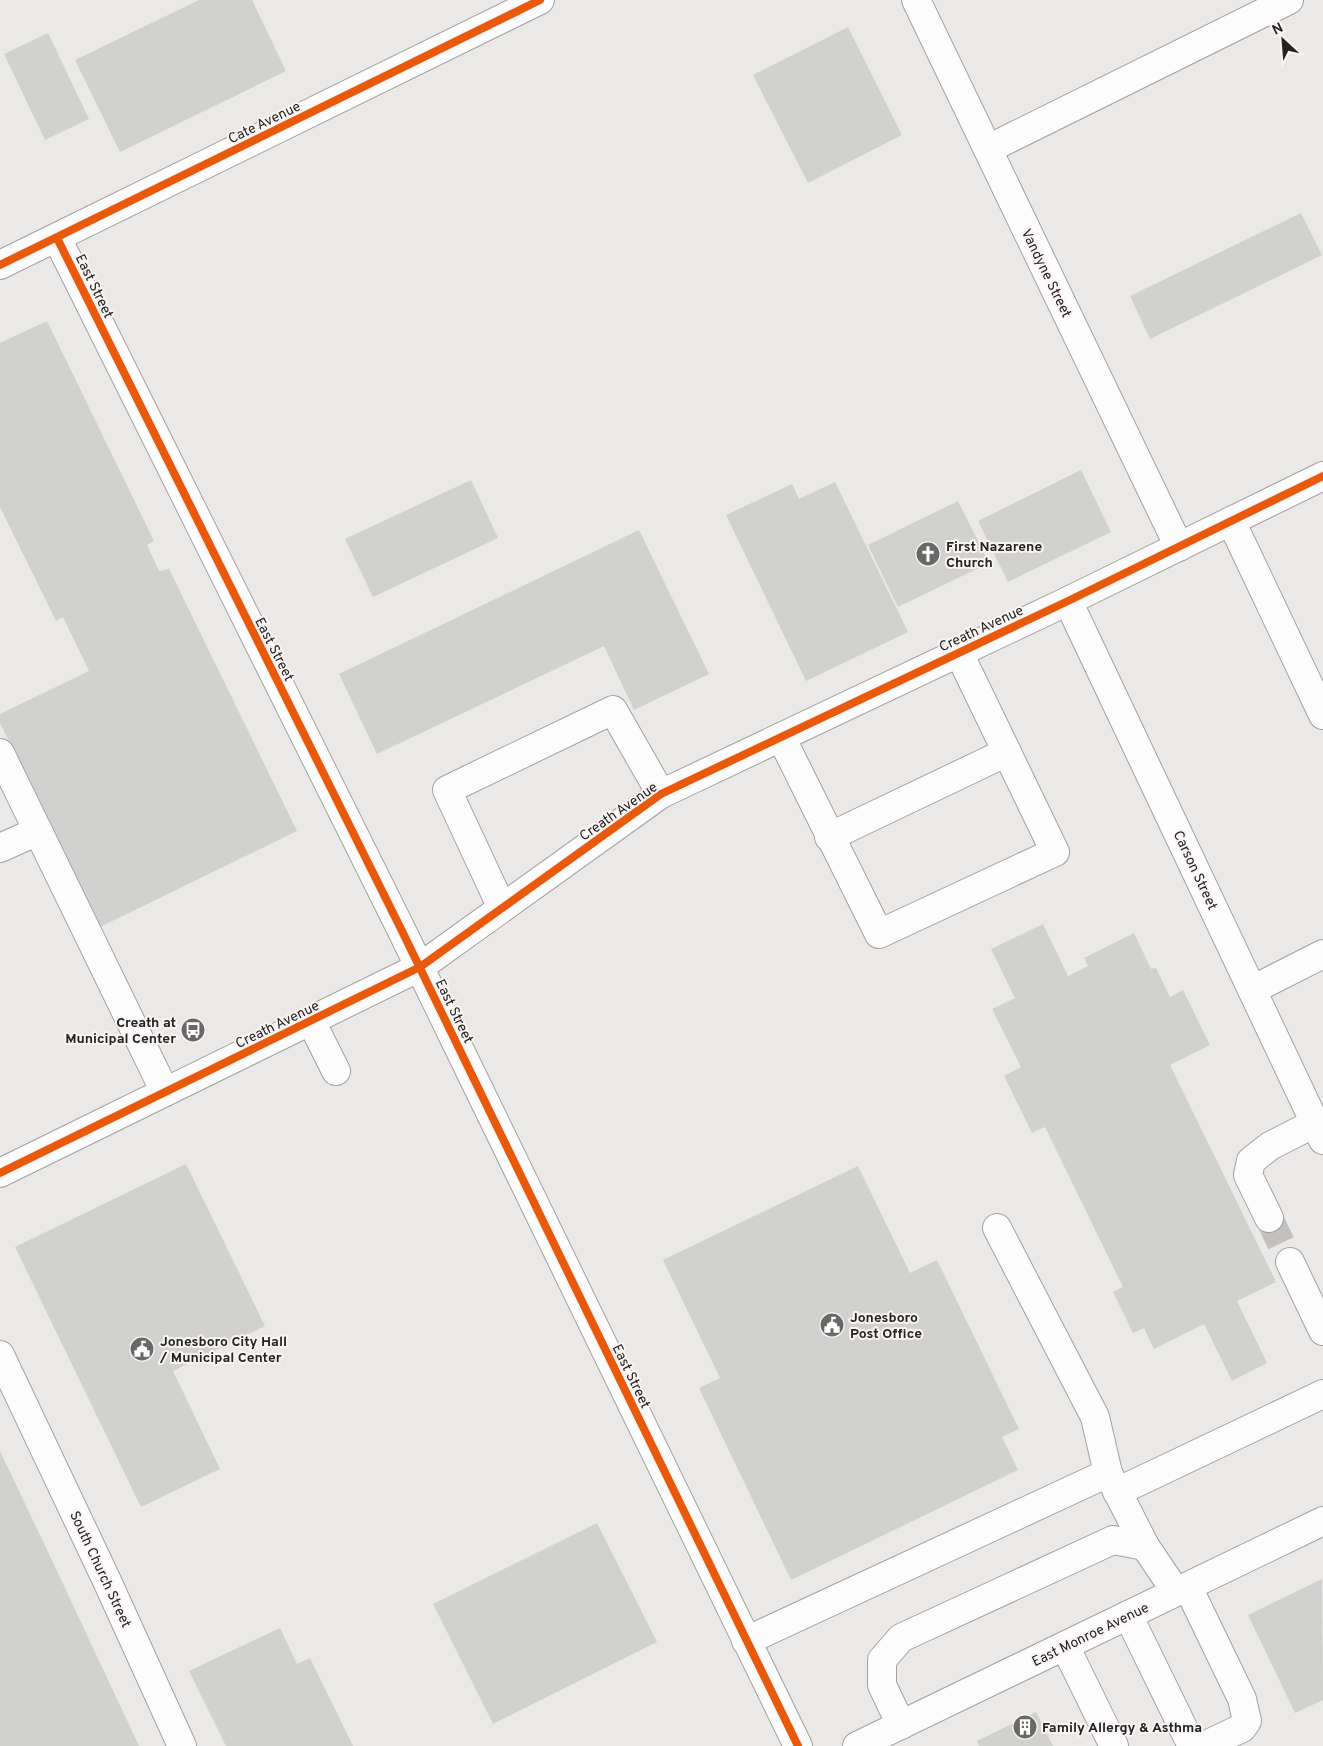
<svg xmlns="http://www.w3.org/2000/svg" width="1323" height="1746" font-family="Overpass,sans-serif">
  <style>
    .building { fill: #d1d1d0 }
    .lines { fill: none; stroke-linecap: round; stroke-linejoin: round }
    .minor-tunnel { stroke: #c3c1c0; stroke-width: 28; stroke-dasharray: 28 14; stroke-linecap: butt }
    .minor-casing { stroke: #a2a1a0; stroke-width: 30 }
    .minor { stroke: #fcfcfc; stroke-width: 28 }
    .cycleway-casing { stroke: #faf5f4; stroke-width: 11 }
    .cycleway { stroke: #e8590c; stroke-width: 8 }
    .labels { text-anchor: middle; stroke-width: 4; stroke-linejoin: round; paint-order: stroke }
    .street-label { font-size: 14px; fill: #242322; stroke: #faf5f4 }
    .poi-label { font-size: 14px; font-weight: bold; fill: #242322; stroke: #faf5f4; text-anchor: start }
  </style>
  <rect width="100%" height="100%" fill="#ebe9e8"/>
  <g class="building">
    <path d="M199,0h53l34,71 -166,81 -45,-92z"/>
    <path d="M848,27l54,108 -94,48 -55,-108z"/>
    <path d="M48,33l41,86 -44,21 -41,-86z"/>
    <path d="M1301,213l21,42 -172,84 -20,-43z"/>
    <path d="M47,321l107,220 -7,4 12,26 10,-2 128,262 -197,96 -100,-204v-9l89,-43 -26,-54 -7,4 -56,-114v-164z"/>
    <path d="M1081,470l30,62 -103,50 -30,-61z"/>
    <path d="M471,480l27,58 -125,59 -28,-58z"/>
    <path d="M835,482l73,150 -102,49 -80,-166 66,-31 7,15z"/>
    <path d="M958,501l31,62 -91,44 -30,-62z"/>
    <path d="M639,530l70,144 -75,36 -30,-64 -227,108 -38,-80z"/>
    <path d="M1043,924l25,52 20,-10 -4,-8 50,-25 17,36 5,-1 14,29 13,-7 27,55 -40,20 106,217 -39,19 30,62 -35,18 -28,-57 -50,25 -10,-21 -11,5 -20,-41 10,-5 -78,-160 -13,6 -28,-57 17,-9 -29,-58 23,-11 -24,-49z"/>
    <path d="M186,1164l79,162 -92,45 47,98 -79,38 -126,-260z"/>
    <path d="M858,1166l52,107 27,-13 82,169 -17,8 16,33 -227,110 -92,-192 21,-10 -57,-118z"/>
    <path d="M0,1451l49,103 90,192h-139z"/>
    <path d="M597,1523l60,119 -164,82 -60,-120z"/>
    <path d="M1322,1579l1,121 -28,13 -47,-98z"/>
    <path d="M280,1628l17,36 13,-6 43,88h-127l-37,-75z"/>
    <path d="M1036,1712l17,34h-74l-2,-5z"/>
  </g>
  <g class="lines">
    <path class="minor-tunnel" d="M1269,1218l21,44"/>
    <defs>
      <g id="minor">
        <path d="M916,0l263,547"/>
        <path d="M988,149l301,-149"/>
        <path d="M57,238l344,691 397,817"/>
        <path d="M0,265l540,-265"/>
        <path d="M1231,521l92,194"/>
        <path d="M1068,601l255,539"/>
        <path d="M781,737l98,197 176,-82 -96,-199"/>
        <path d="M0,753l38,78 -38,17"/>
        <path d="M38,831l127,261"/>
        <path d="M829,837l178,-85"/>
        <path d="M502,908l-55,-118 166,-80 48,84"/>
        <path d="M1252,990l71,-36"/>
        <path d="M311,1021l25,50"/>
        <path d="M0,1173l420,-206 241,-173 407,-193 255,-125"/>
        <path d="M1269,1218l-21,-43 3,-14 19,-15 45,-23"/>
        <path d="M997,1228l98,189 13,56 37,73"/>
        <path d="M1290,1262l33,69"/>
        <path d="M0,1355l107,226 75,165"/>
        <path d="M1117,1492l206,-98"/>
        <path d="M1188,1587l54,112 5,22 -5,7 -38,18"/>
        <path d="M1128,1615l64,131"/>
        <path d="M746,1641l362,-168"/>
        <path d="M1065,1646l49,100"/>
        <path d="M901,1725l-19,-40v-25l19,-22 212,-98 32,6 31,46"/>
        <path d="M857,1746l466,-225"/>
      </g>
    </defs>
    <use href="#minor" class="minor-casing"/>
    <use href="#minor" class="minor"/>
    <defs>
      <g id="cycleway">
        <path d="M57,238l344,691 397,817"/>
        <path d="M0,265l540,-265"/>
        <path d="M0,1173l420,-206 241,-173 407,-193 255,-125"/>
      </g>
    </defs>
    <use href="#cycleway" class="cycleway-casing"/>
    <use href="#cycleway" class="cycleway"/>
  </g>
  <defs>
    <symbol id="church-disc" viewBox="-11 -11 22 22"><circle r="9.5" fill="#6a6867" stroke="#faf5f4"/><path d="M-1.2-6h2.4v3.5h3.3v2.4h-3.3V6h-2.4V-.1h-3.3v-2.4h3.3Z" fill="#fff"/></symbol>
    <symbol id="bus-disc" viewBox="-11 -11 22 22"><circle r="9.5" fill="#6a6867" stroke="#faf5f4"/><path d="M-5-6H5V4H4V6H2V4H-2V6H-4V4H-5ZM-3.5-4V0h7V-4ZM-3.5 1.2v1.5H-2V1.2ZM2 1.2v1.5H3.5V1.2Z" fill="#fff"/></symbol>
    <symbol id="civic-disc" viewBox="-11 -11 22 22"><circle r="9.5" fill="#6a6867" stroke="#faf5f4"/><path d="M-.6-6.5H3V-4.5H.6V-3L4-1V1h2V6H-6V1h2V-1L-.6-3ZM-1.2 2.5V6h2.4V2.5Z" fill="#fff"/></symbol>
    <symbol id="building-disc" viewBox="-11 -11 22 22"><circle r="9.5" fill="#6a6867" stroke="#faf5f4"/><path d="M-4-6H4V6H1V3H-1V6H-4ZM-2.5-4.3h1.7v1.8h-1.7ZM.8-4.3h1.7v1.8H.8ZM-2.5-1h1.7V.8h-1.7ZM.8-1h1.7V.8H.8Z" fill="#fff"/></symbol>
  </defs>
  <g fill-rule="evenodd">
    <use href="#church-disc" x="914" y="540" width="28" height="28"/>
    <use href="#bus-disc" x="179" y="1016" width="28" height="28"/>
    <use href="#civic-disc" x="818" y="1311" width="28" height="28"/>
    <use href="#civic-disc" x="128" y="1335" width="28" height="28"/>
    <use href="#building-disc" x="1011" y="1713" width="28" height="28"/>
  </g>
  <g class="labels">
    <g class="street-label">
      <text transform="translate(264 122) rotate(-26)" y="5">Cate Avenue</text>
      <text transform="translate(1047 273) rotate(64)" y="5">Vandyne Street</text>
      <text transform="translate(95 286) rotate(64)" y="5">East Street</text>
      <text transform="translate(981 628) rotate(-25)" y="5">Creath Avenue</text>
      <text transform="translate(275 649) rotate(63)" y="5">East Street</text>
      <text transform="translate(618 811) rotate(-35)" y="5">Creath Avenue</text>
      <text transform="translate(1196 870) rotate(65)" y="5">Carson Street</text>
      <text transform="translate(455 1011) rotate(64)" y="5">East Street</text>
      <text transform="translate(277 1024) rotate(-26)" y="5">Creath Avenue</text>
      <text transform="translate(632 1376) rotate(64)" y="5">East Street</text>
      <text transform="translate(101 1569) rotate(65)" y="5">South Church Street</text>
      <text transform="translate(1090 1634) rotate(-26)" y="5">East Monroe Avenue</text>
    </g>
    <g class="poi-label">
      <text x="946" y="551">First Nazarene<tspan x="946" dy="16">Church</tspan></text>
      <text x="176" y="1027" text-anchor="end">Creath at<tspan x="176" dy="16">Municipal Center</tspan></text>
      <text x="850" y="1322">Jonesboro<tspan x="850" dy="16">Post Office</tspan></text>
      <text x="160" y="1346">Jonesboro City Hall<tspan x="160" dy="16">/ Municipal Center</tspan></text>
      <text x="1042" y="1732">Family Allergy &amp; Asthma</text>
    </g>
  </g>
  <g transform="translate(1283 40) rotate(334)" stroke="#faf5f4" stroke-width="4" paint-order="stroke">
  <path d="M0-4L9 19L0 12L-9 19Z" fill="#242322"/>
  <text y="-8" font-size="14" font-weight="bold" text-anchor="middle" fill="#242322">N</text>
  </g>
</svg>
